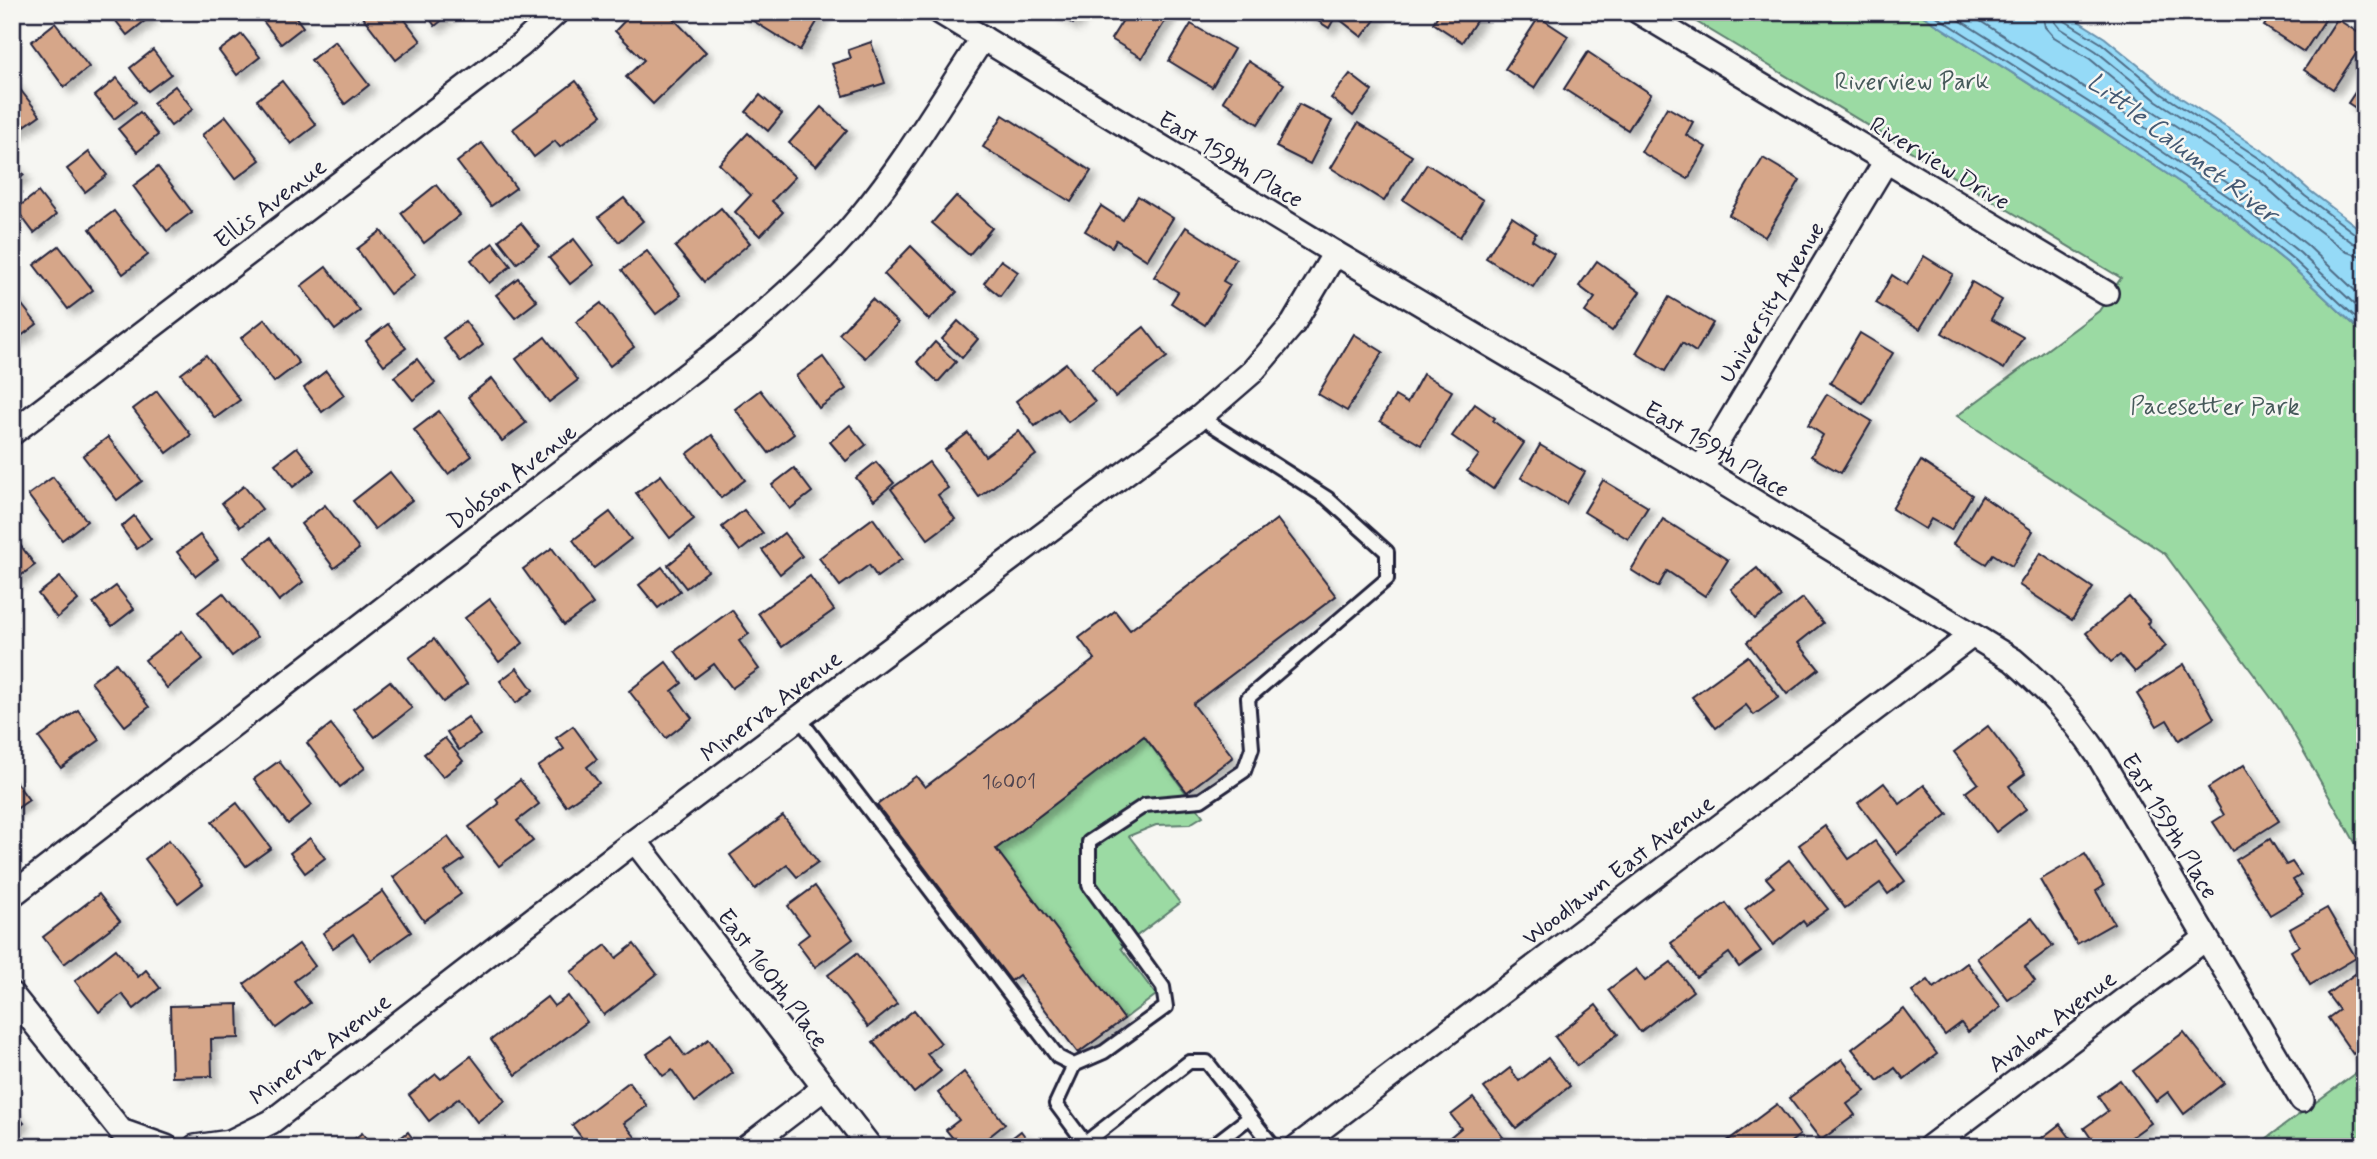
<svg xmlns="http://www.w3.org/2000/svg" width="2377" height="1159" font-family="Mynerve,sans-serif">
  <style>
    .green { fill: #9bdaa3; stroke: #5e7e6f; stroke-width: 2 }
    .water { fill: #95daf7; stroke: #6790ac; stroke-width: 2 }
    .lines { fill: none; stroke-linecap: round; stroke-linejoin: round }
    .shore { stroke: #506c86; stroke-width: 2 }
    .building { fill: #d6a689; stroke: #22223b; stroke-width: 2; filter: url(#shadow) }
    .service-casing { stroke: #22223b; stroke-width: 18 }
    .minor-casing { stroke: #22223b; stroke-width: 28 }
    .service { stroke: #f6f6f2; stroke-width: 12 }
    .minor { stroke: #f6f6f2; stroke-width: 23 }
    .labels { text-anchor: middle; stroke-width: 5; stroke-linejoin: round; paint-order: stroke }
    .number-label { font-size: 21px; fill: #4f434e }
    .park-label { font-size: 24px; fill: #46595a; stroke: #f6f6f2 }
    .street-label { font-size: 24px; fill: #22223b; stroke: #f6f6f2 }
    .water-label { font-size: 26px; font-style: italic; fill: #445973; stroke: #f6f6f2 }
  </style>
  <defs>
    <filter id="shadow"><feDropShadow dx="6" dy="6" stdDeviation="3.5" flood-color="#0004"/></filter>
  </defs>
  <rect width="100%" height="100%" fill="#f6f6f2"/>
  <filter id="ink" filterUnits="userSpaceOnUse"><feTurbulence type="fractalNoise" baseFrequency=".0143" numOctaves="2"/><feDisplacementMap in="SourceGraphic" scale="14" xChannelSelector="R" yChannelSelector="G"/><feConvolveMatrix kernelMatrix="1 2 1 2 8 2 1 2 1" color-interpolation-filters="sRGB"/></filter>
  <g filter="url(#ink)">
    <g class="green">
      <path d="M1680,12h237l178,114 128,85 67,54 75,70v525l-85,-150 -115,-156 -208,-138 142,-105 22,-33z"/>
      <path d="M1144,736l59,80 -13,8 -34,1 -27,11 51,67 -59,45 35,47 -32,24 -128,-170z"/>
      <path d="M2365,1066v81h-110z"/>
    </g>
    <path class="water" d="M1917,12h147l41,26 61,50 107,70 36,32 56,43v102l-75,-70 -67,-54 -128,-85z"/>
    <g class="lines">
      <g class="shore">
        <path d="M1930,12l169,108 128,86 67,54 71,66"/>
        <path d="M1947,12l157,100 128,87 68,54 65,61"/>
        <path d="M1966,12l144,92 128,86 69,55 58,55"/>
        <path d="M2042,12l3,15 9,10 36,22 60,50 107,70 36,32 54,41 18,5"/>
        <path d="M2053,12l2,10 5,6 36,23 61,50 106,70 36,32 54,40 12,3"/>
        <path d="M2062,12l3,9 36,22 61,51 106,70 37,32 53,40 7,2"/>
      </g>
    </g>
    <g class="building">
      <path d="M109,12h39l3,4 -24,19z"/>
      <path d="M274,12h18l11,15 -22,17 -18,-23z"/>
      <path d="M367,12h32l22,29 -25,19 -34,-44z"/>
      <path d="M425,12h27l-17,14z"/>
      <path d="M633,12h34l39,40 -53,52 -27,-27 18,-17 -29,-29z"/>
      <path d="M743,12h80l-23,38 -58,-36z"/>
      <path d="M1055,12h27l-9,12z"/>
      <path d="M1128,12h43l-29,46 -31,-19z"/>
      <path d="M1304,12h34l-9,16z"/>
      <path d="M1343,12h38l-19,25 -24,-19z"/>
      <path d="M1440,12h42l-20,30 -29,-19z"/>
      <path d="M2273,12h47l7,5 -23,35 -40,-26z"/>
      <path d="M1539,17l29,19 -34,52 -29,-19z"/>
      <path d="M2337,19l28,18v3l-32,49 -29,-19z"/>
      <path d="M55,23l34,44 -25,20 -33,-45z"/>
      <path d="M1191,24l43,25 -22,38 -43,-26z"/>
      <path d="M242,34l18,23 -23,18 -18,-24z"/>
      <path d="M335,41l34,44 -24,19 -34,-44z"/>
      <path d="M871,42l14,41 -41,13 -12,-32 19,-6 -3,-8z"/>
      <path d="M153,50l18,24 -23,17 -18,-23z"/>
      <path d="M1588,52l63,42 -23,36 -64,-41z"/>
      <path d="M1248,61l36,23 -26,40 -35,-23z"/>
      <path d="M1350,74l22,17 -19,25 -22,-18z"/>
      <path d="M2365,77v37l-17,-11z"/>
      <path d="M117,78l19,24 -22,17 -19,-23z"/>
      <path d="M12,79l28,36 -25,18 -3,-3z"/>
      <path d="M282,81l34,44 -25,19 -34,-44z"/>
      <path d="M576,81l26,34 -42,32 -5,-6 -21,16 -21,-28z"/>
      <path d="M175,86l18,23 -22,17 -18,-23z"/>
      <path d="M760,95l22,19 -14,17 -22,-19z"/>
      <path d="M1299,104l33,17 -22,43 -34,-17z"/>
      <path d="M821,107l26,23 -31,36 -27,-23z"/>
      <path d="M1667,107l26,15 -7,13 20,12 -18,32 -47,-27z"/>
      <path d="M140,112l18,23 -21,17 -19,-23z"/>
      <path d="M1003,115l88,56 -20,31 -88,-55z"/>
      <path d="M226,116l34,44 -25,19 -33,-44z"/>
      <path d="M1358,123l54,33 -28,45 -53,-33z"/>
      <path d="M748,133l47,44 -23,24 11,11 -23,24 -25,-24 16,-17 -32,-31z"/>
      <path d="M482,143l34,45 -25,18 -34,-44z"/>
      <path d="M89,152l18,23 -22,17 -18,-23z"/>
      <path d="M1763,158l37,22 -35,57 -36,-22z"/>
      <path d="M12,161l12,14 -12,9z"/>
      <path d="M1427,164l56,36 -23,37 -57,-37z"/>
      <path d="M158,167l34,45 -25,19 -34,-45z"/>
      <path d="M436,185l24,30 -36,28 -23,-30z"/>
      <path d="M38,192l18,23 -22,18 -18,-24z"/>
      <path d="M956,196l36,32 -23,27 -37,-32z"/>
      <path d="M1138,196l35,22 -26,42 -31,-20 -4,7 -27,-16 16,-25 22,14z"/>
      <path d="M624,198l19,23 -24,21 -20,-25z"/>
      <path d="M721,208l29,35 -46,39 -29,-35z"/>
      <path d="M114,211l34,44 -25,19 -33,-45z"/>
      <path d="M1512,217l24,16 -4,7 22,14 -21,33 -47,-29z"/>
      <path d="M521,223l18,23 -22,17 -18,-23z"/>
      <path d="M1186,227l50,32 -13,22 7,4 -25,40 -34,-22 7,-11 -24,-15z"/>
      <path d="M381,231l34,44 -25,19 -33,-45z"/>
      <path d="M574,239l20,26 -24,19 -21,-26z"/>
      <path d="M493,243l18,23 -22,17 -18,-23z"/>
      <path d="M59,246l34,44 -25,19 -34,-44z"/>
      <path d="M911,246l46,46 -28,28 -45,-46z"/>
      <path d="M647,251l34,44 -25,19 -34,-44z"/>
      <path d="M1924,256l29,18 -33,55 -44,-26 16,-28 15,10z"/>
      <path d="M1001,260l17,12 -18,24 -16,-13z"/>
      <path d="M1597,261l43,31 -28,39 -27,-19 10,-14 -16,-12z"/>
      <path d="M326,267l34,44 -25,19 -34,-44z"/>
      <path d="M518,278l19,23 -22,17 -19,-23z"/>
      <path d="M1972,282l30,18 -11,19 32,18 -19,32 -62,-36z"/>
      <path d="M12,292l25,32 -25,19z"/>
      <path d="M1669,297l44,26 -17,29 -14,-9 -17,28 -29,-18z"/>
      <path d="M872,299l26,24 -33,35 -26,-24z"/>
      <path d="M601,303l33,44 -24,19 -34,-44z"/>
      <path d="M265,319l34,44 -25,19 -33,-44z"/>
      <path d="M465,321l18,24 -22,17 -18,-24z"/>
      <path d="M958,321l20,18 -16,19 -20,-19z"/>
      <path d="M388,324l18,24 -22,17 -18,-24z"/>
      <path d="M1144,327l23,30 -52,40 -23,-29z"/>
      <path d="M1860,333l33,20 -30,50 -33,-20z"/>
      <path d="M1354,334l29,18 -36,59 -29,-17z"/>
      <path d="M545,337l33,43 -29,22 -33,-43z"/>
      <path d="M935,342l21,20 -18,20 -21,-20z"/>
      <path d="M206,355l34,45 -25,18 -34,-44z"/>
      <path d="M823,357l23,32 -27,19 -23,-32z"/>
      <path d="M417,359l18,24 -22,17 -19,-23z"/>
      <path d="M1066,363l29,39 -27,20 -10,-13 -23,17 -19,-25z"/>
      <path d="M326,371l18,24 -22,17 -18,-24z"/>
      <path d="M1423,374l29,17 -31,54 -41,-24 15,-25 12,7z"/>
      <path d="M492,378l34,45 -24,18 -34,-44z"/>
      <path d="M760,390l34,44 -25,19 -34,-44z"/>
      <path d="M157,391l34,44 -24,18 -34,-44z"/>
      <path d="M1827,394l45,27 -31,52 -30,-17 12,-21 -15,-10z"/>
      <path d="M1475,404l20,14 -2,3 31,22 -31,46 -26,-18 12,-16 -27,-19z"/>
      <path d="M439,411l33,45 -24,18 -34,-44z"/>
      <path d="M850,425l16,20 -20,16 -16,-19z"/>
      <path d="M1019,431l17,24 -57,42 -34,-47 23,-17 17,23z"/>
      <path d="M712,435l33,45 -24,18 -34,-44z"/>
      <path d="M108,437l34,44 -25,19 -34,-44z"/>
      <path d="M1540,445l45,27 -19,32 -45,-26z"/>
      <path d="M297,447l18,23 -22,17 -18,-23z"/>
      <path d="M1921,461l51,34 -21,35 -20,-11 -6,10 -33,-20z"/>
      <path d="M876,462l18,21 -20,17 -18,-22z"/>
      <path d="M929,462l19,26 -10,7 17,24 -27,20 -37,-50z"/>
      <path d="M794,468l18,24 -22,17 -18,-24z"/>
      <path d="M390,472l22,28 -37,29 -22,-28z"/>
      <path d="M661,475l33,44 -24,19 -34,-45z"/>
      <path d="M53,477l34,44 -25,19 -34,-45z"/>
      <path d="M1603,480l45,27 -20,32 -44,-27z"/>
      <path d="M244,486l18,23 -22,18 -18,-24z"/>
      <path d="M1982,496l51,35 -21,35 -19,-12 -7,10 -33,-20z"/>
      <path d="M325,505l34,44 -25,19 -33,-44z"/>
      <path d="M744,510l19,23 -23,18 -18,-24z"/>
      <path d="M610,512l21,27 -37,29 -21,-28z"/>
      <path d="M134,516l17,23 -14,10 -16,-22z"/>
      <path d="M873,518l29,41 -25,18 -8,-12 -29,21 -21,-28z"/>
      <path d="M1277,519l59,77 -143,108 40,53 -46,35 -43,-56 -148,113 128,170 -46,34 -59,-78 -8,6 -134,-176 39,-29 9,11 170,-128 -16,-21 36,-27 15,19z"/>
      <path d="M1663,519l65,41 -23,36 -38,-25 -9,16 -27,-17z"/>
      <path d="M784,533l18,23 -22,18 -18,-24z"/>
      <path d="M12,534l23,31 -23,17z"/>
      <path d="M200,535l18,24 -22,17 -19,-24z"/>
      <path d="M270,538l33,44 -24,19 -34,-44z"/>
      <path d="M690,547l18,24 -22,17 -18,-23z"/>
      <path d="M552,548l41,56 -29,21 -41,-56z"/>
      <path d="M2041,553l52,35 -21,32 -53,-35z"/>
      <path d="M662,567l18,24 -22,17 -19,-23z"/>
      <path d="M1757,568l24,29 -26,22 -24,-30z"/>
      <path d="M810,576l24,34 -52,37 -24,-34z"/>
      <path d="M60,577l18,23 -21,18 -19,-24z"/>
      <path d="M116,586l18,23 -22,17 -19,-23z"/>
      <path d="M223,593l34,44 -25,19 -34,-44z"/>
      <path d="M2129,597l21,24 -3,2 19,23 -31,26 -15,-17 -9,7 -25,-29z"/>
      <path d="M1803,598l20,25 -25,20 21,26 -32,25 -40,-52z"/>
      <path d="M490,599l33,44 -24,19 -34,-44z"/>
      <path d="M732,610l17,24 -10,7 20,28 -27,19 -18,-24 -19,14 -20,-27z"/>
      <path d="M182,631l21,28 -36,29 -22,-28z"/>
      <path d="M434,639l33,45 -24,18 -34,-44z"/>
      <path d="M1748,656l31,41 -25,18 -8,-10 -30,23 -24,-31z"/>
      <path d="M666,662l16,21 -10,8 20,27 -26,20 -37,-47z"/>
      <path d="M116,663l33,44 -24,19 -34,-44z"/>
      <path d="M2184,664l30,54 -35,22 -12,-20 -10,6 -20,-32z"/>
      <path d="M517,668l16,22 -17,13 -16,-22z"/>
      <path d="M390,681l22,27 -37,29 -22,-28z"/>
      <path d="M78,710l22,30 -39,28 -22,-30z"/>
      <path d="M468,717l12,18 -21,15 -12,-18z"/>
      <path d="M331,724l34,44 -25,19 -33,-44z"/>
      <path d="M573,726l24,33 -10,8 12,16 -33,23 -28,-39 26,-18 -8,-11z"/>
      <path d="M1988,726l37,48 -16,12 17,23 -30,23 -30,-40 12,-9 -24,-31z"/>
      <path d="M445,738l18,23 -20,16 -19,-23z"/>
      <path d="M279,761l33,44 -24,19 -34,-45z"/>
      <path d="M2244,765l35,56 -47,30 -19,-29 11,-7 -16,-27z"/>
      <path d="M12,777l17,23 -17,12z"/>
      <path d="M520,780l19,24 -22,17 16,20 -34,25 -30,-39 30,-23 -3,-5z"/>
      <path d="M1884,783l16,21 24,-19 24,29 -51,40 -39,-51z"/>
      <path d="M237,803l34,45 -25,18 -34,-44z"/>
      <path d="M783,816l35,46 -21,15 -10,-12 -32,24 -25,-34z"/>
      <path d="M1825,826l24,33 26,-18 30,40 -17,13 -8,-11 -35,25 -46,-63z"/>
      <path d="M448,837l16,22 -19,13 16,22 -37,27 -31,-44z"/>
      <path d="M310,838l15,20 -20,15 -15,-20z"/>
      <path d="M2270,839l16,26 6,-3 9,13 -8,5 10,15 -33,20 -34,-55z"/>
      <path d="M169,840l34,44 -25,19 -33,-44z"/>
      <path d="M2085,854l19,32 -8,5 18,32 -37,21 -37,-64z"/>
      <path d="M1789,860l39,49 -22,16 -3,-4 -30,24 -28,-36 29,-22 -8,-9z"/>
      <path d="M815,886l38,53 -38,28 -18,-24 12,-9 -21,-28z"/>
      <path d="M383,891l28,41 -40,28 -18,-26 -20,14 -10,-15z"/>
      <path d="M99,894l21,27 -56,43 -21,-27z"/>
      <path d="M1726,903l35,48 -22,16 -10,-14 -33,24 -25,-34z"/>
      <path d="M2327,908l29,50 -46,27 -19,-34 8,-5 -9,-17z"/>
      <path d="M2032,918l21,28 -28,21 10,14 -27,19 -31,-42z"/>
      <path d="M299,944l16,22 -21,15 16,22 -34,25 -32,-44z"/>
      <path d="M634,944l23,30 -53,41 -33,-43 35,-27 10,13z"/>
      <path d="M116,949l22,28 8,-7 14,18 -26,21 -12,-15 -23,18 -24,-31z"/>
      <path d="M857,953l40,51 -29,23 -40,-52z"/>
      <path d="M1671,962l22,29 -53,41 -32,-42 28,-21 9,12z"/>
      <path d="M1967,963l34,44 -33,25 -7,-9 -16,12 -33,-43 16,-12 6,8z"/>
      <path d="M2362,969l3,5v71l-12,9 -25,-36 11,-8 -12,-16z"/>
      <path d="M568,996l19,26 -71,53 -25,-35 56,-43 7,9z"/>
      <path d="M238,1004l1,34 -28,1 1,37 -40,1 -2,-71z"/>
      <path d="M1596,1005l22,29 -41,32 -22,-29z"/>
      <path d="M1904,1009l33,45 -33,25 -9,-11 -17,13 -26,-32z"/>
      <path d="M914,1010l27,33 -14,11 14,17 -27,22 -41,-51z"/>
      <path d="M2184,1032l40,51 -40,31 -16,-22 -12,9 -23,-30z"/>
      <path d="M671,1037l14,19 24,-17 24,34 -38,29 -23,-32 -9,6 -16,-22z"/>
      <path d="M471,1056l34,45 -28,21 -18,-24 -30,23 -20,-26 27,-21 5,5z"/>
      <path d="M1548,1058l22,28 -54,42 -32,-40 26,-20 9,13z"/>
      <path d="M1842,1059l23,32 -18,13 8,11 -34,25 -32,-42z"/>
      <path d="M964,1072l41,52 -29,23h-16l-14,-17 13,-10 -21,-27z"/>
      <path d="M2120,1080l31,43 -33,24h-21l-13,-19 24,-17 -10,-15z"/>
      <path d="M629,1082l18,24 -23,17 12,15 -11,9h-36l-17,-22z"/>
      <path d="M1473,1098l33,43 -7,6h-61l23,-19 -10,-13z"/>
      <path d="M1777,1104l23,31 -16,12h-54l-4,-5z"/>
      <path d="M12,1108l12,15 -12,9z"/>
      <path d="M2060,1124l17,23h-47z"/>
      <path d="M1021,1131l12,16h-33z"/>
      <path d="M408,1132l11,15h-30z"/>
      <path d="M362,1133l11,14h-29z"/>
    </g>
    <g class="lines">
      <defs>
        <g id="service">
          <path d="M799,718l259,339 16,8 30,-13 62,-45 -3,-20 -74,-102v-43l56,-37 56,-5 43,-29 8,-23 -4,-50 139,-119v-27l-60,-54 -127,-81"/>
          <path d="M1074,1065l-18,39 32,43"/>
          <path d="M1085,1143l104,-81h18l43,55"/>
          <path d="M1211,1147l39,-30 24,30"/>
        </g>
        <g id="minor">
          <path d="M940,12l395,241 366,216 312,191c35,30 59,57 85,95l204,345"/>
          <path d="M1639,12l467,281"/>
          <path d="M12,433l509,-388 36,-33"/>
          <path d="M1701,469l185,-308"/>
          <path d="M635,841l235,306"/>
          <path d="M12,895l730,-563c42,-36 84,-73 119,-116 46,-56 82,-118 122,-178"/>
          <path d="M12,995l109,136 45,16"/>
          <path d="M195,1147l35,-5 41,-20 357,-276 572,-429 52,-45 41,-48 42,-71"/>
          <path d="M747,1147l77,-59"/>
          <path d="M1297,1147l674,-511"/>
          <path d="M1930,1147l276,-209"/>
        </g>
      </defs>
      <use href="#service" class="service-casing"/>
      <use href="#minor" class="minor-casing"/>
      <use href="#service" class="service"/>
      <use href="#minor" class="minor"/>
    </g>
  </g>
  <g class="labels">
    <g class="number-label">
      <text x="1009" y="788">16001</text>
    </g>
    <g class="park-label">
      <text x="1912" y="89">Riverview Park</text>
      <text x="2215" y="414">Pacesetter Park</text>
    </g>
    <g class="street-label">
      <text transform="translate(1231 159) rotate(31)" y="8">East 159th Place</text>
      <text transform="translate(1940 163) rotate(31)" y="8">Riverview Drive</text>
      <text transform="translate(270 203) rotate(-37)" y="8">Ellis Avenue</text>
      <text transform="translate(1771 302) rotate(-59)" y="8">University Avenue</text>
      <text transform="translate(1717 449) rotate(31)" y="8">East 159th Place</text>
      <text transform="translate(512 476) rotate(-38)" y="8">Dobson Avenue</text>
      <text transform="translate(771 706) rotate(-37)" y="8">Minerva Avenue</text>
      <text transform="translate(2170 826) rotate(59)" y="8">East 159th Place</text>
      <text transform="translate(1618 870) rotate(-37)" y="8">Woodlawn East Avenue</text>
      <text transform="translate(773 978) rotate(53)" y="8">East 160th Place</text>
      <text transform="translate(2052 1021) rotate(-37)" y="8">Avalon Avenue</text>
      <text transform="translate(320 1049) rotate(-37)" y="8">Minerva Avenue</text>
    </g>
    <g class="water-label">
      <text transform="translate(2183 147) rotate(37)" y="9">Little Calumet River</text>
    </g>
  </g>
  <rect width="2377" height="1159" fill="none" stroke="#f6f6f2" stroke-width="42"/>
  <rect x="21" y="21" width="2335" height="1117" fill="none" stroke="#22223b" stroke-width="2.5" filter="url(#ink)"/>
</svg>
